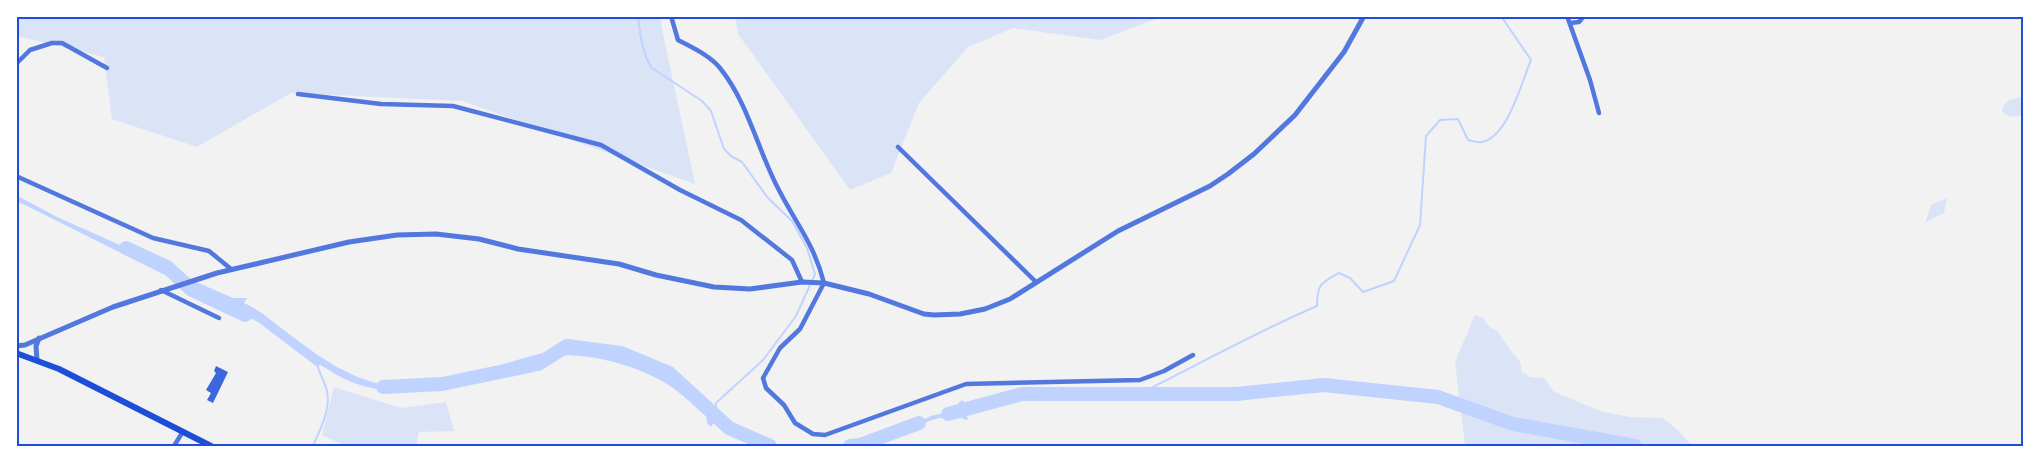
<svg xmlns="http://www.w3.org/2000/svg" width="2040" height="463" font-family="Arial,sans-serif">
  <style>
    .green { fill: #dbe4f7 }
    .water { fill: #bfd3fe }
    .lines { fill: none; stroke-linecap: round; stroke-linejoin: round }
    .stream { stroke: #bfd3fe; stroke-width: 2 }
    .river { stroke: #bfd3fe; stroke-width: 14 }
    .building { fill: #3d67dc }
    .minor { stroke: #5277de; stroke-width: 4.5 }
    .tertiary { stroke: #5277de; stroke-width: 5 }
    .secondary { stroke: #1d4ed8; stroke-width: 6 }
    .neatline { fill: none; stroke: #1d4ed8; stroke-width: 2 }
  </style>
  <rect width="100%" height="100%" fill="#f2f2f2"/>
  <g class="green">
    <path d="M17,16l644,1v7l34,160 -233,-83 -171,-8 -94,54 -85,-28 -8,-62 -87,-21z"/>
    <path d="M735,17h426l-61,23 -87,-12 -45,19 -49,56 -28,70 -41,17 -112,-156z"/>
    <path d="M2023,97v17c-8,4 -13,4 -21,-2 1,-12 10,-13 21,-15z"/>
    <path d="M1947,198l-3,15 -19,10 6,-18z"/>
    <path d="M1475,315l8,3 5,8 10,6 13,19 9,10 2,11 8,5 14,1 9,13 47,20 29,6 34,1 16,13 13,15h-227l-10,-84z"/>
    <path d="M334,387l67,21 45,-6 8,29 -35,1 -3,14h-70l-24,-11z"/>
  </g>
  <g class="water">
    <path d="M16,195l39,21 76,34 33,18 69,30h14l-3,5c16,7 31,20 45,31 29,22 59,44 96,51 56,10 98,-17 150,-30 33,-9 104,4 132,24 15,10 28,23 42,34l12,-2 -3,4 45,31h-5l-44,-24 -3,5 -4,-4 -1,-8c-14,-11 -28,-25 -44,-34 -32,-18 -77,-29 -114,-25 -21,2 -42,13 -61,20 -44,15 -94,23 -138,5 -10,-4 -19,-11 -29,-16l-4,1 -58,-44 -20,-10 -3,5 -7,-5 1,-8 -15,-9 -53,-22 -144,-72z"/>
    <path d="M963,400l5,20 -5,-1 -4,-6 -27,7 -66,26h-12l45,-15 32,-15 25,-6 3,-8z"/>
  </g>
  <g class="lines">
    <g class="stream">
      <path d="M638,16c2,17 4,38 14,52l50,33 9,10 13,38 7,7 11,6 26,36 24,23 15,27 8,26 -19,42 -33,44 -47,43 -1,11"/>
      <path d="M1139,394c59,-29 117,-62 178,-88 0,-22 4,-23 22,-33l11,5 13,14 31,-11 26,-56 6,-89 14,-16 18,-1 10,21c4,1 10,3 14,2 26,-5 40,-61 49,-82l-30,-44"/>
      <path d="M313,446c7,-17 18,-36 14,-55 -2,-9 -8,-18 -10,-27"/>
    </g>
    <g class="river">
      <path d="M126,248l41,19 25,23 53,25"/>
      <path d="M383,387l59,-3 96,-20 29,-18 54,7 48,20 60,55 41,18"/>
      <path d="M948,414l74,-20h214l88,-9 114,12 75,27 122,22"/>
      <path d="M850,446l10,-1 59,-22"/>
    </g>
  </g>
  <path class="building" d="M216,366l12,6 -15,31 -6,-3 4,-7 -5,-3 10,-17 -2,-2z"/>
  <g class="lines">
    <g class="minor">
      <path d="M671,16l7,24c15,8 31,15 42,28 29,36 38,84 60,124 17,33 34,52 44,91l-24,46 -20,19 -17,30 3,10 18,17 11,18 18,11 12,1 141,-51 174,-4 24,-9 29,-16"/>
      <path d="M1567,16l23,64 9,33"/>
      <path d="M1570,23l9,-1 5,-6"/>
      <path d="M16,64l14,-14 22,-7h10l45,25"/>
      <path d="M298,94l83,10 72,2 148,39 79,45 61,30 51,40 10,22"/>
      <path d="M898,147l138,135"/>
      <path d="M16,176l137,62 56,13 22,18"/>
      <path d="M161,290l58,28"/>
      <path d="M174,446l8,-13"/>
    </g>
    <g class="tertiary">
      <path d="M16,346l9,-1 88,-38 104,-34 132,-31 48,-7 39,-1 43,5 39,10 101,15 37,11 58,12 36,2 52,-7 22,1 45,11 55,20 10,1 26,-1 25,-5 25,-10 108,-68 92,-45 18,-12 26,-20 41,-39 49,-63 20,-36"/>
      <path d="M37,360l-1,-14 3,-8"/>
    </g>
    <path class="secondary" d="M16,353l43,16 152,77"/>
  </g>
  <rect width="2040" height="463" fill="none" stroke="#ffffff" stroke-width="36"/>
  <rect x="18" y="18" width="2004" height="427" class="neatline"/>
</svg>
